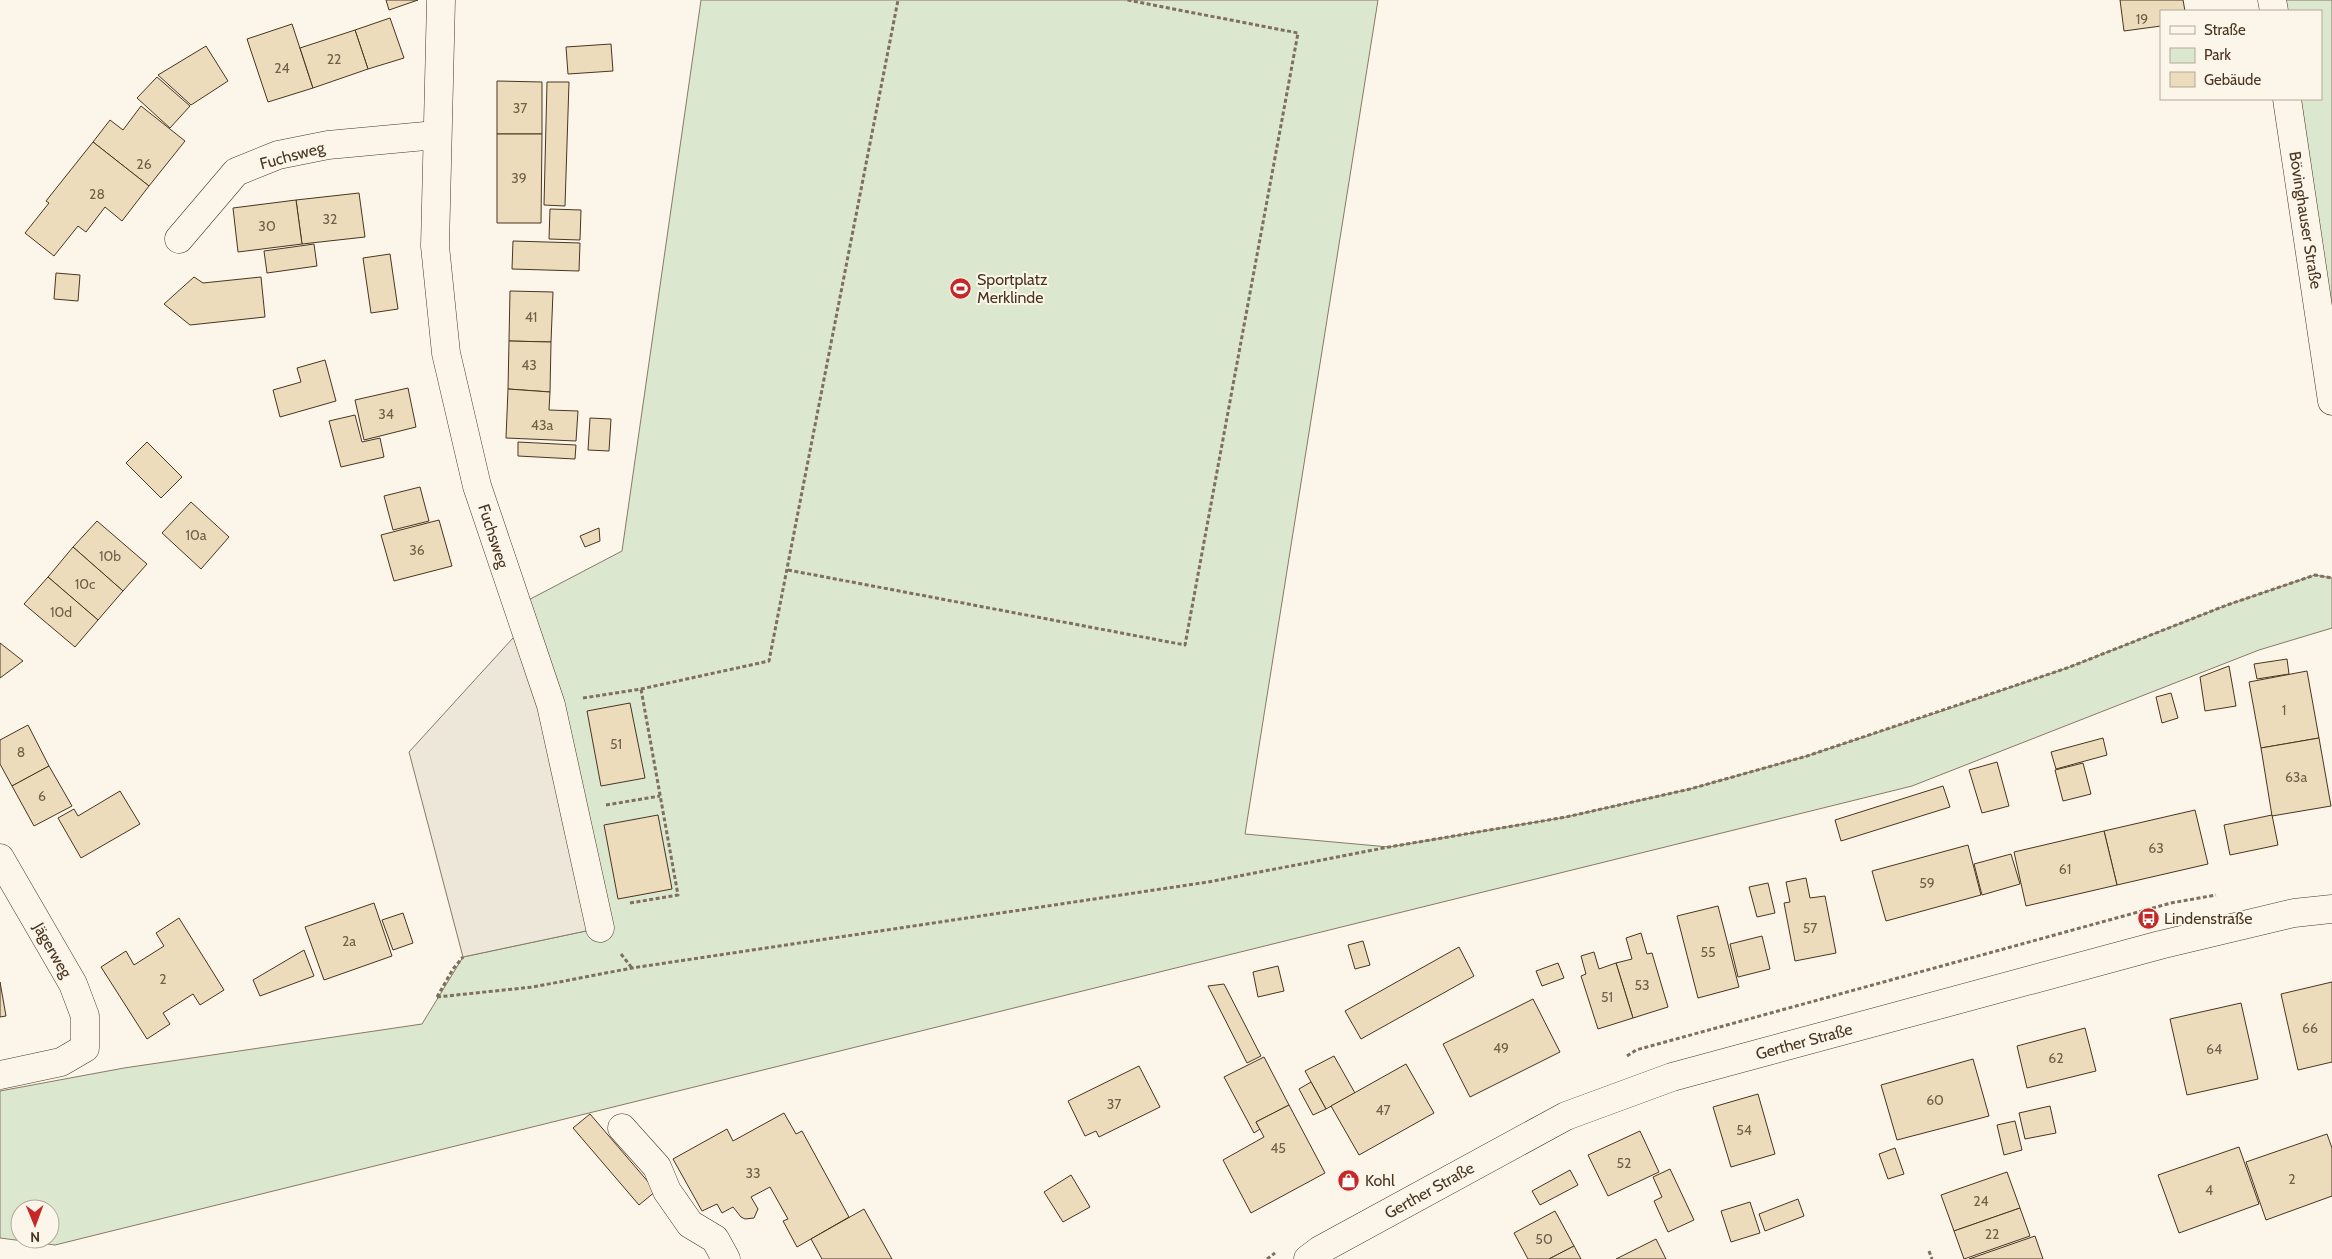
<svg xmlns="http://www.w3.org/2000/svg" width="2332" height="1259" font-family="Cabin,sans-serif">
  <style>
    .green { fill: #dce7d0; stroke: #887966; fill-rule: evenodd }
    .parking { fill: #ede7d9; stroke: #887966 }
    .building { fill: #ecdcbc; stroke: #4a3520 }
    .lines { fill: none; stroke-linecap: round; stroke-linejoin: round }
    .minor-casing { stroke: #4a3520; stroke-width: 29 }
    .path { stroke: #7f6f5c; stroke-width: 3; stroke-dasharray: 4 2.5; stroke-linecap: butt }
    .minor { stroke: #fbf6e9; stroke-width: 28 }
    .labels { text-anchor: middle; stroke-width: 4; stroke-linejoin: round; paint-order: stroke }
    .number-label { font-size: 14px; fill: #725f47 }
    .street-label { font-size: 16px; fill: #4a3520; stroke: #fbf6e9 }
    .poi-label { font-size: 16px; fill: #4a3520; stroke: #fbf6e9; text-anchor: start }
  </style>
  <rect width="100%" height="100%" fill="#fbf6e9"/>
  <g class="green">
    <path d="M701,0h677l-133,834 144,13 177,-30 124,-28 117,-33 138,-46 122,-42 160,-63 88,-30 17,3v50l-73,22 -347,136 -1857,459 -55,-7v-147l124,-23 298,-44 41,-67 137,-29 -83,-322 105,-55zM20,1209h30v30h-30z"/>
    <path d="M2272,0h60v310l-45,-211h34v-88h-47z"/>
  </g>
  <path class="parking" d="M523,627l77,301 -137,29 -54,-205z"/>
  <g class="building">
    <path d="M386,0h32l-29,10z"/>
    <path d="M2120,0h63l2,11h-24v15l-37,5z"/>
    <path d="M390,18l14,40 -36,11 -13,-39z"/>
    <path d="M292,24l21,64 -45,14 -21,-63z"/>
    <path d="M355,30l13,39 -55,19 -13,-40z"/>
    <path d="M611,44l2,27 -45,3 -2,-27z"/>
    <path d="M206,46l22,35 -37,24 -33,-30z"/>
    <path d="M157,77l33,29 -20,22 -33,-30z"/>
    <path d="M497,81l45,1v52h-45z"/>
    <path d="M547,82h22l-4,124 -21,-1z"/>
    <path d="M141,106l44,35 -36,45 -56,-44 17,-22 13,10z"/>
    <path d="M497,134h45l-1,89h-44z"/>
    <path d="M93,142l56,44 -27,35 -17,-14 -19,25 -8,-6 -24,30 -29,-23 24,-30 -3,-2z"/>
    <path d="M359,193l6,44 -63,7 -6,-44z"/>
    <path d="M296,200l6,44 -64,8 -5,-44z"/>
    <path d="M550,209l31,1 -1,30 -31,-1z"/>
    <path d="M513,241l67,2 -1,28 -67,-2z"/>
    <path d="M314,244l3,22 -50,7 -3,-22z"/>
    <path d="M390,254l8,55 -27,4 -8,-55z"/>
    <path d="M56,273l24,2 -2,26 -24,-2z"/>
    <path d="M194,277l9,6 58,-6 4,40 -75,8 -26,-21z"/>
    <path d="M510,291l43,1 -2,50 -42,-1z"/>
    <path d="M509,341l42,1 -1,50 -42,-3z"/>
    <path d="M325,360l11,41 -56,16 -7,-27 28,-8 -4,-14z"/>
    <path d="M408,388l8,39 -52,13 -9,-40z"/>
    <path d="M508,389l42,3 -1,18 29,1 -2,30 -70,-3z"/>
    <path d="M355,415l7,27 18,-4 4,19 -43,10 -12,-46z"/>
    <path d="M590,418l21,1 -2,32 -21,-1z"/>
    <path d="M147,442l35,35 -21,21 -35,-35z"/>
    <path d="M518,442l58,3 -1,14 -57,-3z"/>
    <path d="M420,487l9,34 -36,9 -9,-34z"/>
    <path d="M191,502l38,35 -28,32 -39,-36z"/>
    <path d="M439,520l13,46 -58,15 -13,-46z"/>
    <path d="M97,521l50,43 -24,27 -50,-44z"/>
    <path d="M599,528l1,13 -15,6 -5,-11z"/>
    <path d="M73,547l50,44 -25,29 -50,-43z"/>
    <path d="M48,577l50,43 -23,27 -51,-43z"/>
    <path d="M0,643l23,18 -23,17z"/>
    <path d="M2287,659l2,15 -32,5 -3,-15z"/>
    <path d="M2229,666l7,40 -31,5 -5,-34z"/>
    <path d="M2307,671l12,67 -58,10 -12,-66z"/>
    <path d="M2171,693l7,25 -16,5 -6,-26z"/>
    <path d="M630,703l15,75 -44,8 -14,-75z"/>
    <path d="M28,725l21,41 -37,20 -12,-22v-24z"/>
    <path d="M2103,738l4,17 -51,14 -5,-17z"/>
    <path d="M2319,738l12,68 -59,10 -11,-68z"/>
    <path d="M1997,762l12,44 -27,7 -13,-43z"/>
    <path d="M2083,763l8,31 -28,7 -8,-31z"/>
    <path d="M49,766l23,40 -38,20 -22,-40z"/>
    <path d="M1943,786l7,21 -109,34 -6,-21z"/>
    <path d="M120,791l20,33 -59,34 -23,-40 16,-9 4,7z"/>
    <path d="M2195,810l13,54 -91,21 -13,-54z"/>
    <path d="M658,815l14,74 -54,10 -14,-74z"/>
    <path d="M2272,815l6,30 -48,10 -6,-30z"/>
    <path d="M2104,831l13,54 -91,21 -12,-54z"/>
    <path d="M1968,845l13,50 -95,26 -14,-50z"/>
    <path d="M2011,854l9,30 -38,11 -8,-31z"/>
    <path d="M1806,878l4,20 15,-2 11,57 -41,8 -11,-58 6,-1 -4,-20z"/>
    <path d="M1768,883l7,30 -18,4 -8,-30z"/>
    <path d="M374,903l18,53 -68,24 -19,-53z"/>
    <path d="M1718,906l21,81 -41,11 -21,-82z"/>
    <path d="M403,913l10,30 -20,7 -11,-30z"/>
    <path d="M179,918l45,72 -24,15 -7,-11 -30,19 7,11 -23,15 -46,-72 25,-16 8,14 30,-19 -8,-13z"/>
    <path d="M1641,933l6,21 5,-1 16,54 -35,11 -17,-55 16,-4 -6,-21z"/>
    <path d="M1762,936l8,33 -32,8 -8,-33z"/>
    <path d="M1363,941l7,24 -15,4 -7,-24z"/>
    <path d="M1459,947l15,29 -113,63 -16,-28z"/>
    <path d="M304,950l10,26 -54,20 -7,-16z"/>
    <path d="M1594,952l5,17 17,-6 17,55 -35,11 -17,-53 5,-2 -5,-18z"/>
    <path d="M1558,963l6,15 -22,8 -6,-15z"/>
    <path d="M1278,966l6,25 -26,6 -5,-25z"/>
    <path d="M0,982l6,34 -6,1z"/>
    <path d="M2332,982v80l-34,8 -17,-76z"/>
    <path d="M1224,984l37,72 -14,7 -39,-77z"/>
    <path d="M1533,999l27,53 -90,45 -27,-53z"/>
    <path d="M2241,1003l17,76 -71,16 -17,-76z"/>
    <path d="M2085,1028l11,43 -69,17 -10,-42z"/>
    <path d="M1334,1056l21,37 -29,16 -21,-38z"/>
    <path d="M1264,1057l25,48 -33,17 4,7 -6,4 -30,-56z"/>
    <path d="M1973,1059l16,57 -92,24 -16,-55z"/>
    <path d="M1406,1064l28,49 -75,42 -28,-49z"/>
    <path d="M1139,1066l21,41 -61,30 -3,-6 -11,5 -17,-35z"/>
    <path d="M1311,1082l15,27 -13,6 -14,-26z"/>
    <path d="M1758,1094l17,60 -44,13 -18,-60z"/>
    <path d="M1289,1105l36,68 -74,40 -28,-53 41,-23 -8,-15z"/>
    <path d="M2050,1106l6,27 -31,6 -6,-26z"/>
    <path d="M784,1113l12,21 6,-3 47,86 -52,30 -14,-26 5,-2 -18,-32 -19,10 7,12 -4,9 -9,1 -4,-2 -8,-10 -11,6 -5,-9 -15,7 -29,-52 54,-30 6,12z"/>
    <path d="M590,1114l66,77 -17,14 -66,-77z"/>
    <path d="M2015,1121l7,29 -18,5 -7,-30z"/>
    <path d="M1640,1131l19,41 -51,24 -20,-41z"/>
    <path d="M2327,1134l5,14v48l-66,24 -20,-58z"/>
    <path d="M2239,1147l20,57 -80,29 -21,-58z"/>
    <path d="M1895,1148l9,26 -16,5 -9,-25z"/>
    <path d="M1670,1169l24,51 -26,12 -14,-31 8,-4 -9,-20z"/>
    <path d="M1570,1170l8,15 -38,20 -8,-14z"/>
    <path d="M2007,1172l13,36 -66,23 -13,-36z"/>
    <path d="M1071,1175l19,32 -27,15 -19,-30z"/>
    <path d="M1798,1199l6,17 -39,15 -6,-17z"/>
    <path d="M1750,1202l10,31 -29,9 -10,-31z"/>
    <path d="M2020,1208l10,28 -66,23 -10,-28z"/>
    <path d="M864,1209l28,50h-70l-11,-20z"/>
    <path d="M1555,1211l19,35 -25,13h-21l-14,-26z"/>
    <path d="M2035,1236l8,23h-74z"/>
    <path d="M1656,1239l10,20h-50z"/>
    <path d="M1574,1246l7,13h-32z"/>
  </g>
  <g class="lines">
    <defs>
      <g id="minor">
        <path d="M441,0l-6,246 11,107 31,133 74,219 49,223"/>
        <path d="M2272,0l2,11"/>
        <path d="M2287,99l45,302"/>
        <path d="M179,239l57,-67 42,-17 50,-10 108,-10"/>
        <path d="M0,858l73,126 12,32v32l-24,14 -61,13"/>
        <path d="M622,1128l35,39 10,24 23,33 25,15 11,20"/>
        <path d="M1308,1259l12,-9 246,-134 106,-39 488,-132 134,-32 38,-4"/>
      </g>
    </defs>
    <use href="#minor" class="minor-casing"/>
    <g class="path">
      <path d="M788,570l397,75 113,-612 -171,-33"/>
      <path d="M583,698l58,-9 128,-28 129,-661"/>
      <path d="M606,805l54,-9"/>
      <path d="M630,903l48,-8 -37,-206"/>
      <path d="M621,954l11,14"/>
      <path d="M437,997l96,-10 99,-19 576,-86 181,-35 177,-30 124,-28 117,-33 260,-88 160,-63 88,-30 17,3"/>
      <path d="M437,997l16,-28 10,-12"/>
      <path d="M1627,1056l9,-6 535,-147 45,-8"/>
      <path d="M1929,1251l3,8"/>
      <path d="M1267,1259l8,-6"/>
    </g>
    <use href="#minor" class="minor"/>
  </g>
  <defs>
    <symbol id="stadium-disc" viewBox="-11 -11 22 22"><circle r="9.5" fill="#c62828" stroke="#fbf6e9"/><path d="M0-5a6.5 5 0 1 0 0 10a6.5 5 0 1 0 0-10ZM-3.5-1.8h7v3.6h-7Z" fill="#fff"/></symbol>
    <symbol id="bus-disc" viewBox="-11 -11 22 22"><circle r="9.5" fill="#c62828" stroke="#fbf6e9"/><path d="M-5-6H5V4H4V6H2V4H-2V6H-4V4H-5ZM-3.5-4V0h7V-4ZM-3.5 1.2v1.5H-2V1.2ZM2 1.2v1.5H3.5V1.2Z" fill="#fff"/></symbol>
    <symbol id="shop-disc" viewBox="-11 -11 22 22"><circle r="9.5" fill="#c62828" stroke="#fbf6e9"/><path d="M-5-2.5h2.3a2.7 3.5 0 0 1 5.4 0H5L5.5 6h-11ZM-1.5-2.5h3a1.5 2.3 0 0 0-3 0Z" fill="#fff"/></symbol>
  </defs>
  <g fill-rule="evenodd">
    <use href="#stadium-disc" x="948" y="276" width="25" height="25"/>
    <use href="#bus-disc" x="2136" y="906" width="25" height="25"/>
    <use href="#shop-disc" x="1336" y="1168" width="25" height="25"/>
  </g>
  <g class="labels">
    <g class="number-label">
      <text x="2142" y="24">19</text>
      <text x="334" y="64">22</text>
      <text x="282" y="73">24</text>
      <text x="520" y="113">37</text>
      <text x="144" y="169">26</text>
      <text x="519" y="183">39</text>
      <text x="97" y="199">28</text>
      <text x="330" y="224">32</text>
      <text x="267" y="231">30</text>
      <text x="531" y="322">41</text>
      <text x="529" y="370">43</text>
      <text x="386" y="419">34</text>
      <text x="542" y="430">43a</text>
      <text x="196" y="540">10a</text>
      <text x="417" y="555">36</text>
      <text x="110" y="561">10b</text>
      <text x="85" y="589">10c</text>
      <text x="61" y="617">10d</text>
      <text x="2284" y="715">1</text>
      <text x="616" y="749">51</text>
      <text x="21" y="757">8</text>
      <text x="2296" y="782">63a</text>
      <text x="42" y="801">6</text>
      <text x="2156" y="853">63</text>
      <text x="2065" y="874">61</text>
      <text x="1927" y="888">59</text>
      <text x="1810" y="933">57</text>
      <text x="349" y="946">2a</text>
      <text x="1708" y="957">55</text>
      <text x="163" y="984">2</text>
      <text x="1642" y="990">53</text>
      <text x="1607" y="1002">51</text>
      <text x="2310" y="1033">66</text>
      <text x="1501" y="1053">49</text>
      <text x="2214" y="1054">64</text>
      <text x="2056" y="1063">62</text>
      <text x="1935" y="1105">60</text>
      <text x="1114" y="1109">37</text>
      <text x="1383" y="1115">47</text>
      <text x="1744" y="1135">54</text>
      <text x="1278" y="1153">45</text>
      <text x="1624" y="1168">52</text>
      <text x="753" y="1178">33</text>
      <text x="2292" y="1184">2</text>
      <text x="2209" y="1195">4</text>
      <text x="1981" y="1206">24</text>
      <text x="1992" y="1239">22</text>
      <text x="1544" y="1244">50</text>
    </g>
    <g class="street-label">
      <text transform="translate(292 155) rotate(-15)" y="6">Fuchsweg</text>
      <text transform="translate(2306 220) rotate(81)" y="6">Bövinghauser Straße</text>
      <text transform="translate(494 536) rotate(72)" y="6">Fuchsweg</text>
      <text transform="translate(53 950) rotate(60)" y="6">Jägerweg</text>
      <text transform="translate(1804 1041) rotate(-15)" y="6">Gerther Straße</text>
      <text transform="translate(1429 1190) rotate(-29)" y="6">Gerther Straße</text>
    </g>
    <g class="poi-label">
      <text x="977" y="285">Sportplatz<tspan x="977" dy="18">Merklinde</tspan></text>
      <text x="2164" y="924">Lindenstraße</text>
      <text x="1365" y="1186">Kohl</text>
    </g>
  </g>
  <rect x="2160" y="10" width="162" height="90" fill="#fbf6e9" stroke="#b4a999"/>
  <rect x="2170" y="26" width="25" height="8" fill="#fbf6e9" stroke="#b4a999"/>
  <text x="2204" y="35" font-size="15" fill="#4a3520">Straße</text>
  <rect x="2170" y="48" width="25" height="15" fill="#dce7d0" stroke="#b4a999"/>
  <text x="2204" y="60" font-size="15" fill="#4a3520">Park</text>
  <rect x="2170" y="72" width="25" height="15" fill="#ecdcbc" stroke="#b4a999"/>
  <text x="2204" y="85" font-size="15" fill="#4a3520">Gebäude</text>
  <g transform="translate(35 1224) rotate(179)"><circle r="24" fill="#fbf6e9" stroke="#b4a999"/>
  <path d="M0-4L9 19L0 12L-9 19Z" fill="#c62828"/>
  <text y="-8" font-size="14" font-weight="bold" text-anchor="middle" fill="#4a3520">N</text>
  </g>
</svg>
